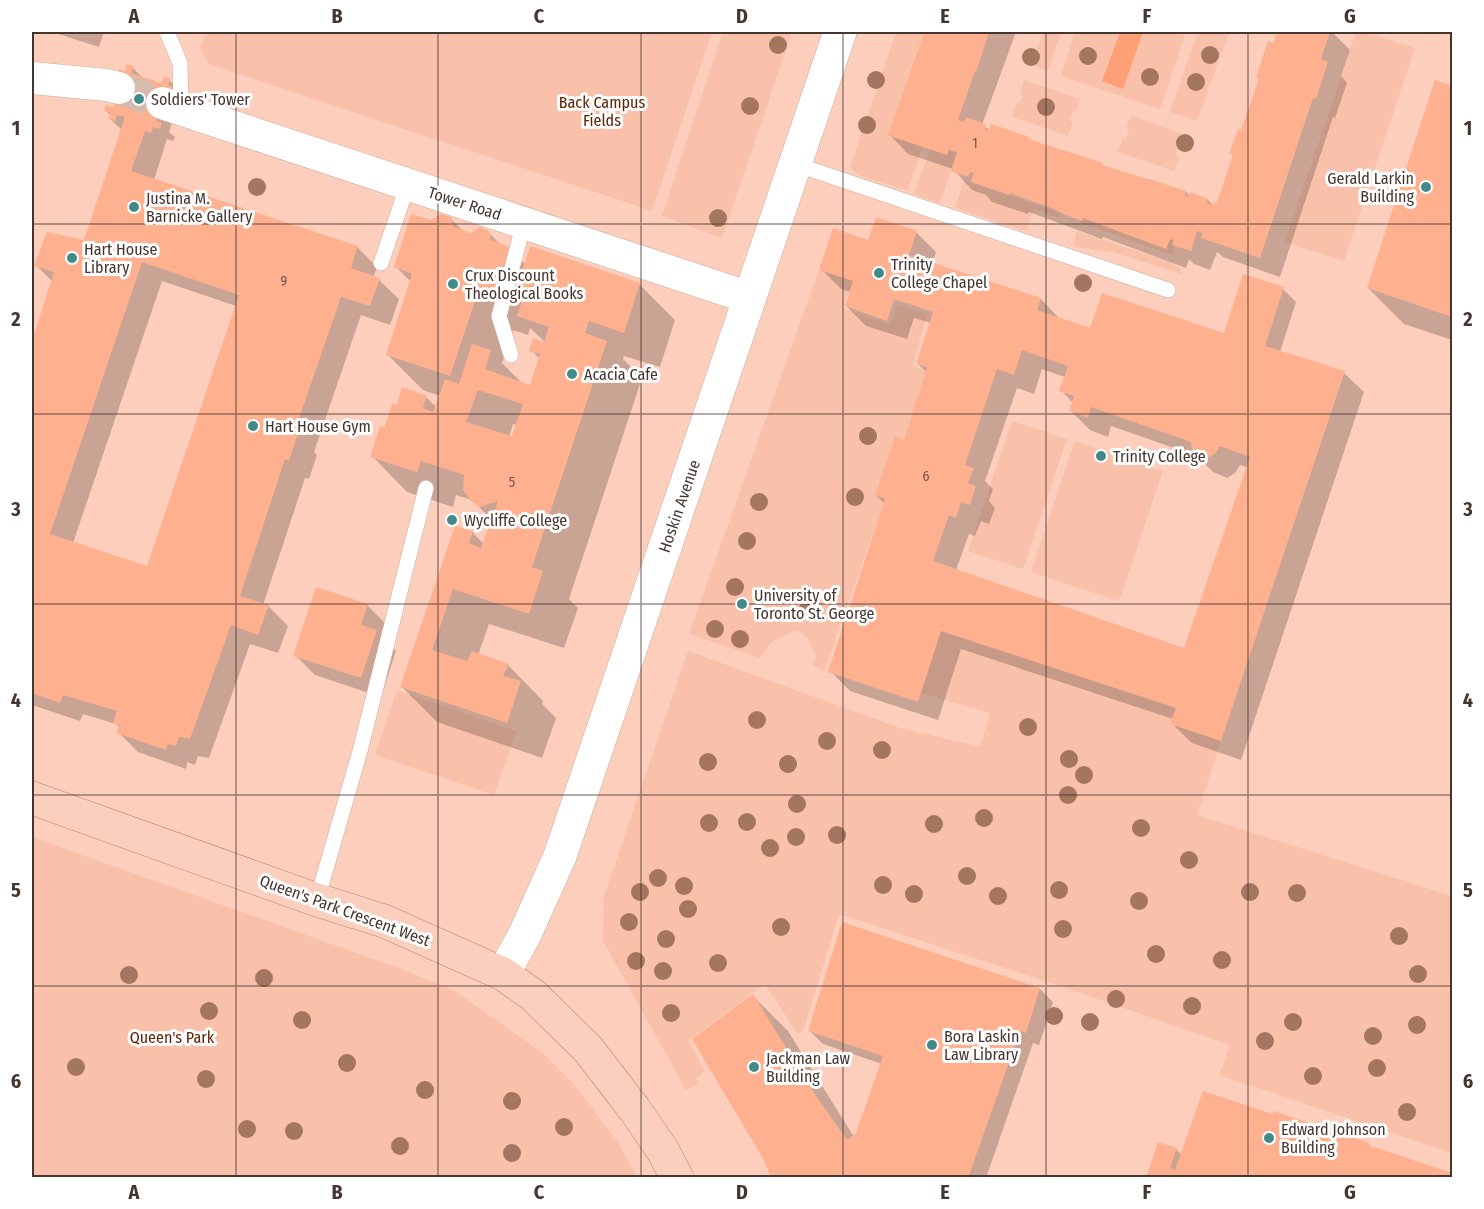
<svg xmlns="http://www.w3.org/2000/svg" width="1484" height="1209" font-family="'Fira Sans Condensed',sans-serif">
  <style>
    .built { fill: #fccebb }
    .green { fill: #f9c1aa }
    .water { fill: #ff9f76 }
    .shadow { fill: #0003; fill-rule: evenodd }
    .building { fill: #feb08f; fill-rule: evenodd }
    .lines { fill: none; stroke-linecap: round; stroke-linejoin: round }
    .street-tunnel { stroke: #d6bbaf; stroke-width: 32; stroke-dasharray: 32 16; stroke-linecap: butt }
    .lane-casing { stroke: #ceaa9b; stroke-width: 16 }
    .street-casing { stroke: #ceaa9b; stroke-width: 33 }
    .secondary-casing { stroke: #ceaa9b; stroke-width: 34 }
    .primary-casing { stroke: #b8846f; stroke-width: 34 }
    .lane { stroke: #fff; stroke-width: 15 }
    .street { stroke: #fff; stroke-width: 32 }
    .secondary { stroke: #fff; stroke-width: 33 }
    .primary { stroke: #facfbd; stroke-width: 33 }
    .tree { fill: #a5765f }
    .grid { fill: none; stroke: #44352f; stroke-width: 1.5; stroke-opacity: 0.55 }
    .poi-dot { fill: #428a89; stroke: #fff; stroke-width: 2 }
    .labels { text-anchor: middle; stroke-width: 6; stroke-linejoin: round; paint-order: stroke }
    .number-label { font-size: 14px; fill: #725447 }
    .poi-label { font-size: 16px; fill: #44352f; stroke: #fff; text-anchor: start }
    .park-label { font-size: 16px; fill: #5e2304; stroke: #fff }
    .street-label { font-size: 16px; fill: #44352f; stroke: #fff }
    .neatline { fill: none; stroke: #44352f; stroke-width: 2 }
    .grid-label { font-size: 20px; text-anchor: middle; font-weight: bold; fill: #44352f }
  </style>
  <rect width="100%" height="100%" fill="#fbdccf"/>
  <rect class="built" x="32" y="32" width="1420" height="1145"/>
  <g class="green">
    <path d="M206,32h506l-60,179 -443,-147 -9,-16z"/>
    <path d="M723,32h69l-70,206 -60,-22z"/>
    <path d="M896,32h28l-23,68h-2l-12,34 36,12 -15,45 -50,-16 -8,-8z"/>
    <path d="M1043,32h18l-13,38 -17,-5z"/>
    <path d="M1075,32h111l-26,77 -99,-33z"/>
    <path d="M1198,32h31l-32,89 -27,-9z"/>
    <path d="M1356,32h8l51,16 -71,213 -59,-19z"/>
    <path d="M1024,80l56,19 -4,12h-3l-4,9 4,2 -5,14 -56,-19 5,-15 3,1 3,-9 -3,-1z"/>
    <path d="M1131,116l55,19 -4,12 -3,-1 -3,10 3,1 -5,14 -56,-19 5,-14h3l3,-9 -3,-1z"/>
    <path d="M930,149l19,1 8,2 -17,51 -26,-9z"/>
    <path d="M964,180l97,33 -2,5 -25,-9 -8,22 -71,-23z"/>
    <path d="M1083,218l83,31 4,-10 4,1 1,5 -3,10 -91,-32 -1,-3z"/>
    <path d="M1077,231l93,31 10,6 1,6 -68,-22 -38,-5 -1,-5z"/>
    <path d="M819,270l34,11 -10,27 47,17 7,-20 30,9 -14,51 13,7 -22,68 -9,-2 -20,57 10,4 -61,172 -11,-6 3,-7c-4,-12 -8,-24 -20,-28l-24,12 -12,16 -71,-24z"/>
    <path d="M1012,421l55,18 -44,130 -55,-18z"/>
    <path d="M1075,441l88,30 -44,130 -88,-29z"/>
    <path d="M941,631l235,77 -5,16 50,17 -24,74 255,81v257l-233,-78 11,-30 -167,-58 -224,-73 -36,117 -6,2 -32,-49 -77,56 17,31 -9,7 2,6 -12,6 -83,-149 1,-45 84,-245 212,77 80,19 10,-34 -69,-20z"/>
    <path d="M397,690l119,41 -22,64 -119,-40z"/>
    <path d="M32,837l372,133 51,21 88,62 31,31 43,57 20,36h-605z"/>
  </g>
  <path class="water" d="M1120,32h23l-20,57 -21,-8z"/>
  <g class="shadow">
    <path d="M52,32h52l-5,15z"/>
    <path d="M925,32h91l-34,93 8,5 38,9 3,3 47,14 70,26 1,-3 37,13 4,4 18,4 6,6 4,-2 16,-47 -3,-4 11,-21 18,-52 -3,-3 22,-45h53l18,18 -9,26 6,7 -12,35 -2,-1 -53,160 -57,-20 -6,-5 -7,18 -16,-6 -5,-5 -3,9 -83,-31 -1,2 -73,-27 -1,2 -36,-12 -6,-7 -14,-5 -19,-21 -45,-15 -19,-20z"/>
    <path d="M133,68l10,10 19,7 7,-5 13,14 -13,38 6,5 -2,4 -6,-2 -13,41 203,67 20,20 -4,11 6,2 20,19 -9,26 -29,-10 -47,137 3,3 -8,24 -4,-1 -42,127 5,1 20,20 -10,27 -28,-9 -41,114 -11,-2 -3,9 -8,-3 -1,7 -48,-17 -20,-20 2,-4 -4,-4 -33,-10 -3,7 -48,-16v-360l21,-63 -17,-17 49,-23 37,-112 -12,-11 1,-3 -5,-6 7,-1 13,-36zM162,281l74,25 -89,262 -74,-25z"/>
    <path d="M1436,82l16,6v252l-48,-16 -36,-36z"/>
    <path d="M450,218l14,14 8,3 16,-3 13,13 8,3 16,16 5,-16 110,37 35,35 -15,47 -36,-11 -1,3 19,19 -73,221 9,9 -14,40 -75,-24 -11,31 30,10 35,36 -1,3 14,14 -14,40 -105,-36 -36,-36 71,-154 12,12 9,-23 -21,-21 -16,-5 -3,12 -46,-15 -35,-36 26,-49 28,-10 10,10 4,-11 -17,-6 -36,-36 24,-72 -15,-15 35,-45zM530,328l17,16 -16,6 9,9 -9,27 -9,-3 -20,-20 11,-33 15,5zM513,424l4,1 -4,13 -4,-1z"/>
    <path d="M916,232l20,20 -4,12 109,35 20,21 30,10 134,4 58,-45 13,13 -16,50 64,21 20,19 -123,368 -49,-17 -20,-19 1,-5 -212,-70 -23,71 -88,-29 -20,-20 55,-167 -9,-9 29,-54 22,-68 -10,-10 14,-40 -17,-5 -7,21 -41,-13 -20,-20 5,-14 -10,-3 -20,-20 48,-27zM1042,369l23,8 -4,13 12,13 -2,8 19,19 18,7 3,-11 86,30 16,16 14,6 8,-5 5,-8 8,3 -63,182 -229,-80 13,-36 6,2 6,-15 8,3 6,-16 -6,-7 4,-12 -8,-8 32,-93 17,6z"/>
    <path d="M367,605l20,20 -5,13 14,13 -15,46 -66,-22 -20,-20z"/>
    <path d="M1040,989l13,13 -14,43 -6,-2 -47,135h-213l-20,-182 35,35 66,106 4,-3 24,-70 -59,-20 -13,-13z"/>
    <path d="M1368,1144l4,4 80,27v3h-304l28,-29 6,6z"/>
  </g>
  <g class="building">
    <path d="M924,32h65l-13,40 -1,-1 -17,49 6,2 2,-5 20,7 -1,5 4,1 2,-6 38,13 -1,2 75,24 -1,2 84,26 -1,4 3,2 2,-5 18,7 -1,4 6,2 1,-3 3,1 16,-48 -4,-1 9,-25 3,1 18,-51 -3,-1 12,-37 5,2 4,-11h53l-9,27 7,3 -12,37 -3,-1 -53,160 -59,-20 2,-5 -6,-2 -6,20 -19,-6 2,-5 -4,-1 -4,10 -83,-31 -1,3 -26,-10 1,-1 -47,-17 -1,2 -38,-13 3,-9 -4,-1 -2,5 -17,-6 6,-19 -8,-2 -2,5 -60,-20 13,-35h1z"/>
    <path d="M127,64l7,2 -3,7 30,10 3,-6 6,2 -2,6 5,2 -1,7 -8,3 -8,24 6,2 -2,6 -7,-2 -2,6 -6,-2 -14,40 227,75 -7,22 29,10 -10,28 -29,-9 -47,136 4,1 -9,26 -4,-1 -45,137 29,9 -11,30 -27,-10 -41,114 -11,-2 -3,9 -8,-2 -2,6 -50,-17 4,-8 -7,-2 4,-12 -54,-16 -3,8 -28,-10v-352l22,-69 -20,-6 13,-34 37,8 41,-123 -8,-2 -2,6 -7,-2 3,-6 -7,-3 2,-5 7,2 2,-6 2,-26 2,-6 6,2zM142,262l97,33 -92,271 -97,-32z"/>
    <path d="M1435,80l17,6v231l-85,-29z"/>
    <path d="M411,214l20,6 10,-6 10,3 3,10 17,6 9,-6 9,4 2,9 19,7 -18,53 -15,-5 -27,81 -64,-21 26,-81 -18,-7z"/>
    <path d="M876,217l41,14 -8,24 132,43 -4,12 53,18 12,-35 122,40 19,-59 41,13 -19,59 80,25 -124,370 -51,-17 6,-16 -235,-77 -23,71 -90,-30 57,-173 -10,-4 20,-58 9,3 23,-73 -11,-3 17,-52 -39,-13 -7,22 -42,-15 8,-25 -34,-11 14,-42 35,12zM1022,350l46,16 -9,25 15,5 -5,15 19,7 3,-11 100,35 1,11 14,6 10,-6 4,-7 30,11 -66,191 -251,-87 16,-46 7,3 5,-16 9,3 6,-19 -8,-3 6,-15 -9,-3 32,-96 17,6z"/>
    <path d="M530,246l110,37 -16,50 -35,-12 -4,12 22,8 -75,226 11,4 -14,43 -76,-25 -21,61 35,11 5,-10 37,13 -6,12 18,5 -14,42 -107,-36 55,-161 18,5 -4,12 12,5 17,-47 -18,6 -9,-6 -8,-11 1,-15 -43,-14 -4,11 -47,-15 10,-31 5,1 7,-23 5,1 5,-18 25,9 -4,12 10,4 12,-33 14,5 13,-40 19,6 -6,19 45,16 10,-31 -11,-3 4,-13 11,4 5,-15 -32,-11 7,-21 -9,-3zM478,390l45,14 -11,32 -46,-14z"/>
    <path d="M316,587l52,17 -7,21 16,5 -16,48 -68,-22z"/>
    <path d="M842,922l198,66 -14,45 -6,-2 -52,147h-197l-7,-18 -72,-121 61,-45 63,102 31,44 9,-7 27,-77 -75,-25z"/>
    <path d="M1203,1091l69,23 1,-3 96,32 -1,2 84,28v5h-306l12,-36 19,6 -7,20 5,2z"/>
  </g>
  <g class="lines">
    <path class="street-tunnel" d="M119,88l43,15"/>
    <defs>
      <g id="lane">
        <path d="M167,32l13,31 1,45"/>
        <path d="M795,164l373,126"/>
        <path d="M381,263l27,-79"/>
        <path d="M511,355l-12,-39 25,-93"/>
        <path d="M317,900l43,-149 66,-263"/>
      </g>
      <g id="street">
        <path d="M32,78l75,7 12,3"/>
        <path d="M162,103l588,195"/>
      </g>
      <path id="secondary" d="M503,974l22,-40 35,-78 280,-824"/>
      <path id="primary" d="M32,798l285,102 67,21 119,53 30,21 55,54 47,61 28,41 14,27"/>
    </defs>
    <use href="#lane" class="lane-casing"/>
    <use href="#street" class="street-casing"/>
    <use href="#secondary" class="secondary-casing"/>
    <use href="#primary" class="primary-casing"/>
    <use href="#lane" class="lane"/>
    <use href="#street" class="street"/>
    <use href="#secondary" class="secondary"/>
    <use href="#primary" class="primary"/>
  </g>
  <g class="tree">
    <circle cx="778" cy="45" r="9"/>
    <circle cx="1210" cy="55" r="9"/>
    <circle cx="1088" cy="56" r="9"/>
    <circle cx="1031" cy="57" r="9"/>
    <circle cx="1150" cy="77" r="9"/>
    <circle cx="876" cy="80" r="9"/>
    <circle cx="1196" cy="82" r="9"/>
    <circle cx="750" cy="106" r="9"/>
    <circle cx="1046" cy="107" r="9"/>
    <circle cx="867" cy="125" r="9"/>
    <circle cx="1185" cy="143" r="9"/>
    <circle cx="257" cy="187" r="9"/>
    <circle cx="718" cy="218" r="9"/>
    <circle cx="1083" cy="283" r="9"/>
    <circle cx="868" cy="436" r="9"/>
    <circle cx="855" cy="497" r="9"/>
    <circle cx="759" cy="502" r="9"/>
    <circle cx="747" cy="541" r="9"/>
    <circle cx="735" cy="587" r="9"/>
    <circle cx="808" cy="609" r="9"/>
    <circle cx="715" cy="629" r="9"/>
    <circle cx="740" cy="639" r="9"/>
    <circle cx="757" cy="720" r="9"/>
    <circle cx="1028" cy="727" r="9"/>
    <circle cx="827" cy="741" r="9"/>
    <circle cx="882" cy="750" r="9"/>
    <circle cx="1069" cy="759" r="9"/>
    <circle cx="708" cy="762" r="9"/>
    <circle cx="788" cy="764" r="9"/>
    <circle cx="1084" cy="775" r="9"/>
    <circle cx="1068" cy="795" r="9"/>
    <circle cx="797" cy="804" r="9"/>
    <circle cx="984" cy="818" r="9"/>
    <circle cx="747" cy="822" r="9"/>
    <circle cx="709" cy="823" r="9"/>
    <circle cx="934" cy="824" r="9"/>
    <circle cx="1141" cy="828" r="9"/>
    <circle cx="837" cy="835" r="9"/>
    <circle cx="796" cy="837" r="9"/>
    <circle cx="770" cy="848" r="9"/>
    <circle cx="1189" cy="860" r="9"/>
    <circle cx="967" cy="876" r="9"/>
    <circle cx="658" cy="878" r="9"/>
    <circle cx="883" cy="885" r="9"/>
    <circle cx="684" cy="886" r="9"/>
    <circle cx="1059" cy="890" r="9"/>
    <circle cx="640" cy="892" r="9"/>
    <circle cx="1250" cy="892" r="9"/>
    <circle cx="1297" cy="893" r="9"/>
    <circle cx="914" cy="894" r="9"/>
    <circle cx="998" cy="896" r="9"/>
    <circle cx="1139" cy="901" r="9"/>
    <circle cx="688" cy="909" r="9"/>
    <circle cx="629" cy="922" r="9"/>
    <circle cx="781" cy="927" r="9"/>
    <circle cx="1063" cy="929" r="9"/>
    <circle cx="1399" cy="936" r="9"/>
    <circle cx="666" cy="939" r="9"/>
    <circle cx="1156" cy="954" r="9"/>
    <circle cx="1222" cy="960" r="9"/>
    <circle cx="636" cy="961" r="9"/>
    <circle cx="718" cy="963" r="9"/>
    <circle cx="663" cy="971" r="9"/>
    <circle cx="1418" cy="974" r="9"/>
    <circle cx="129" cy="975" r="9"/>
    <circle cx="264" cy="978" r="9"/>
    <circle cx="1116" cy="999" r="9"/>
    <circle cx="1192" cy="1006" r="9"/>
    <circle cx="209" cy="1011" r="9"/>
    <circle cx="671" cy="1013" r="9"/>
    <circle cx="1054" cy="1016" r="9"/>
    <circle cx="302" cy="1020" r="9"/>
    <circle cx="1090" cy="1022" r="9"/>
    <circle cx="1293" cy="1022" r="9"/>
    <circle cx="1417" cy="1025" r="9"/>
    <circle cx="1373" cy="1036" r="9"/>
    <circle cx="1265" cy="1041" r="9"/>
    <circle cx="347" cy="1063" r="9"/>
    <circle cx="76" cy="1067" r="9"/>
    <circle cx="1377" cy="1068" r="9"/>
    <circle cx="1313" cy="1076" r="9"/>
    <circle cx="206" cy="1079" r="9"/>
    <circle cx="425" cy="1090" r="9"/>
    <circle cx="512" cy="1101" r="9"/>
    <circle cx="1407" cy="1112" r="9"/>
    <circle cx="564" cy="1127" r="9"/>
    <circle cx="247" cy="1129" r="9"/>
    <circle cx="294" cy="1131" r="9"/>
    <circle cx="400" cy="1146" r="9"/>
    <circle cx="512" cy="1153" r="9"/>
  </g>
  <path class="grid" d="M236,32v1146M438,32v1146M641,32v1146M843,32v1146M1046,32v1146M1248,32v1146M32,224h1420M32,414h1420M32,604h1420M32,795h1420M32,986h1420"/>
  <g class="poi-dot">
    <circle cx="139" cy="99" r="6"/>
    <circle cx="1426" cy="187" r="6"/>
    <circle cx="134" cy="207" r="6"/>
    <circle cx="72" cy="258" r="6"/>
    <circle cx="879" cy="273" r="6"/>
    <circle cx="453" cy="284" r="6"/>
    <circle cx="572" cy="374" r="6"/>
    <circle cx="253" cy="426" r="6"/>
    <circle cx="1101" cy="456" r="6"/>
    <circle cx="452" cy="520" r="6"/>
    <circle cx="742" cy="604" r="6"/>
    <circle cx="932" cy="1045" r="6"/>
    <circle cx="754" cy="1067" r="6"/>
    <circle cx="1269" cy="1138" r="6"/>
  </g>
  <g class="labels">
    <g class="number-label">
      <text x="975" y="148">1</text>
      <text x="284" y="286">9</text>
      <text x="926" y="481">6</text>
      <text x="512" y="487">5</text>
    </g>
    <g class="poi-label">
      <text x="151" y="105">Soldiers' Tower</text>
      <text x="1414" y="184" text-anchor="end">Gerald Larkin<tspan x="1414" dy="18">Building</tspan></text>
      <text x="146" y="204">Justina M.<tspan x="146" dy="18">Barnicke Gallery</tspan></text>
      <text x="84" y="255">Hart House<tspan x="84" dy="18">Library</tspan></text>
      <text x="891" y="270">Trinity<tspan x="891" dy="18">College Chapel</tspan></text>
      <text x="465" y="281">Crux Discount<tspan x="465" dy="18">Theological Books</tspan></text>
      <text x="584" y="380">Acacia Cafe</text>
      <text x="265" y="432">Hart House Gym</text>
      <text x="1113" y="462">Trinity College</text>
      <text x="464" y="526">Wycliffe College</text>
      <text x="754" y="601">University of<tspan x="754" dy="18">Toronto St. George</tspan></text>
      <text x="944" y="1042">Bora Laskin<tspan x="944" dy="18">Law Library</tspan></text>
      <text x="766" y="1064">Jackman Law<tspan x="766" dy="18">Building</tspan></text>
      <text x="1281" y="1135">Edward Johnson<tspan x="1281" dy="18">Building</tspan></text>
    </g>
    <g class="park-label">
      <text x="602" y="108">Back Campus<tspan x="602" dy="18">Fields</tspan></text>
      <text x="172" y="1043">Queen's Park</text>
    </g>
    <g class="street-label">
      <text transform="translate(465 203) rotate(18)" y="6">Tower Road</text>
      <text transform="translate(679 506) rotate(-71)" y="6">Hoskin Avenue</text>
      <text transform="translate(345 910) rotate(20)" y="6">Queen's Park Crescent West</text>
    </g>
  </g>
  <rect width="1484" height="1209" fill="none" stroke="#ffffff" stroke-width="66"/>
  <rect x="33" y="33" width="1418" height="1143" class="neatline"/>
  <g class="grid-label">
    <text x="134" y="23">A</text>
    <text x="337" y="23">B</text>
    <text x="539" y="23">C</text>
    <text x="742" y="23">D</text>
    <text x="945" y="23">E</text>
    <text x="1147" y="23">F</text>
    <text x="1350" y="23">G</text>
    <text x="16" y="135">1</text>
    <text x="1468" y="135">1</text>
    <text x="16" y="326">2</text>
    <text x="1468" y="326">2</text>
    <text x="16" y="516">3</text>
    <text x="1468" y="516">3</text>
    <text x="16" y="707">4</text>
    <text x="1468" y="707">4</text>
    <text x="16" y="897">5</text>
    <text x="1468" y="897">5</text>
    <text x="16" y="1088">6</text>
    <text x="1468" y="1088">6</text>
    <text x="134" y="1199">A</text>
    <text x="337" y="1199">B</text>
    <text x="539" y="1199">C</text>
    <text x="742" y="1199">D</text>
    <text x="945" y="1199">E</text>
    <text x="1147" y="1199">F</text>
    <text x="1350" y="1199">G</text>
  </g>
</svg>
